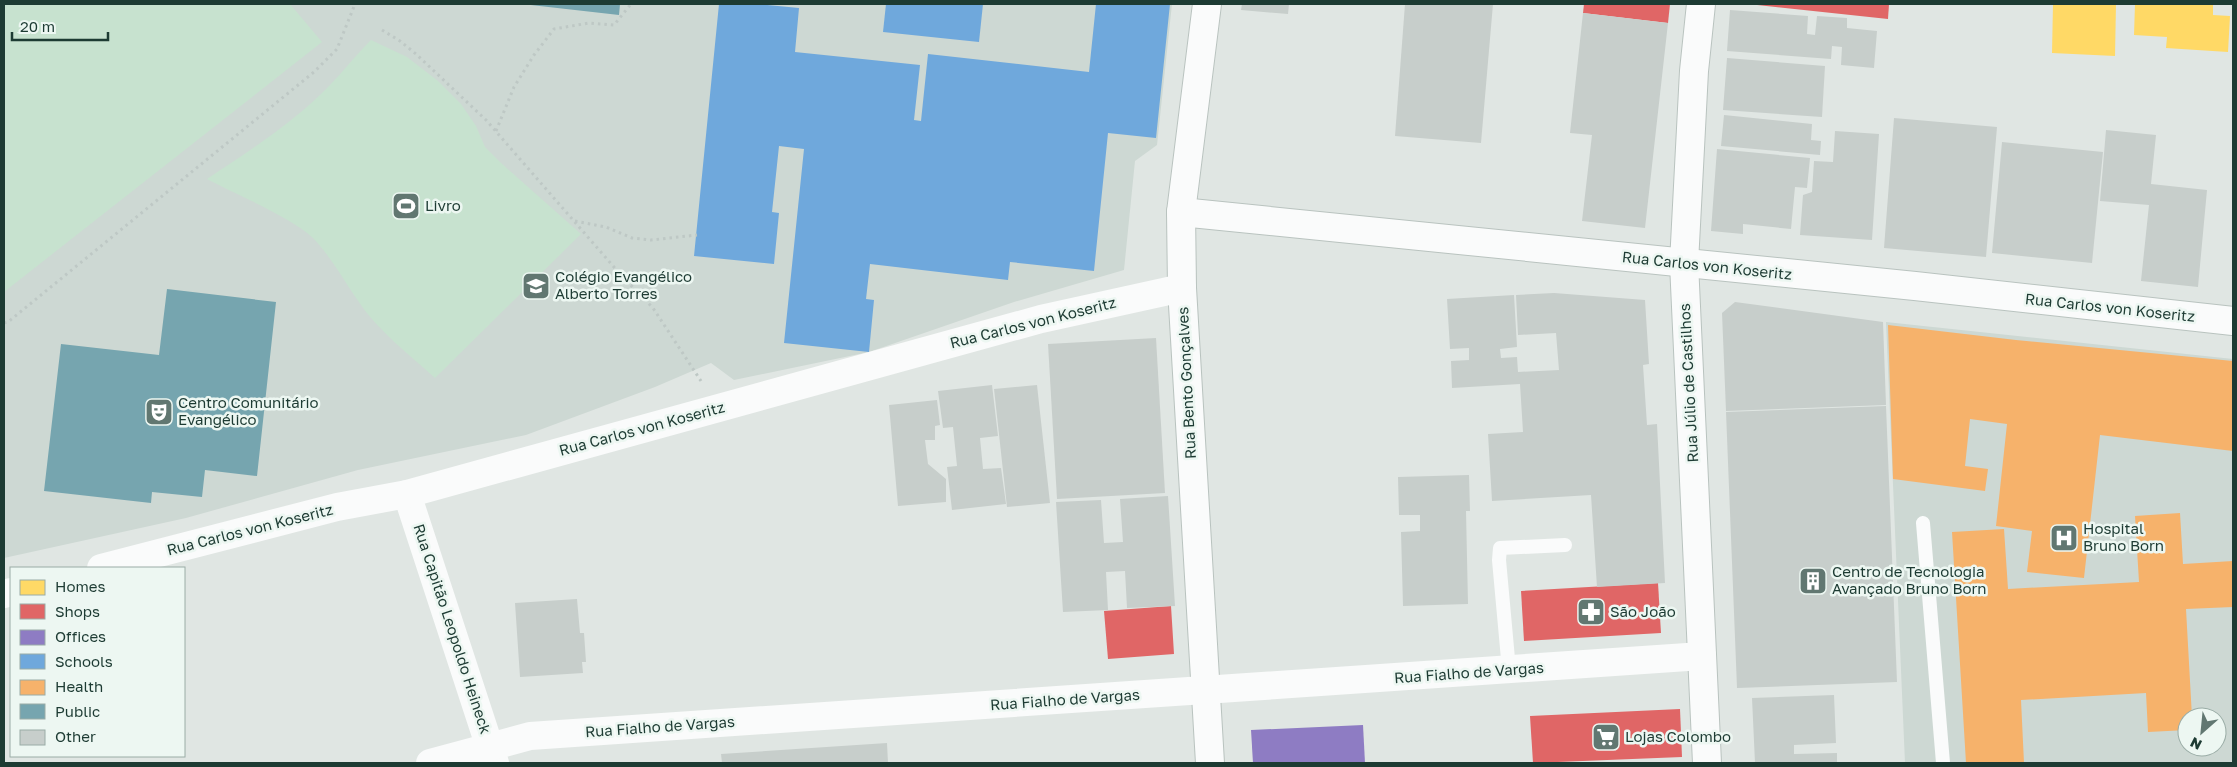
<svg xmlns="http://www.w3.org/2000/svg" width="2237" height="767" font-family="'Golos Text',sans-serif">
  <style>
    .built { fill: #cdd8d3; fill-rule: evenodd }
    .green { fill: #c7e2cf }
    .homes { fill: #ffd966 }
    .shops { fill: #e06666 }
    .offices { fill: #8e7cc3 }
    .schools { fill: #6fa8dc }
    .health { fill: #f6b26b }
    .public { fill: #76a5af }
    .building { fill: #c7cecb }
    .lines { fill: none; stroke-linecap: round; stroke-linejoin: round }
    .secondary-casing { stroke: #b9c3bf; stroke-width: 30 }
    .path { stroke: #bec8c5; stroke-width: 3; stroke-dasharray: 2.5 4; stroke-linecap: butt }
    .lane { stroke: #fafbfb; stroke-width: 14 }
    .street { stroke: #fafbfb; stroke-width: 28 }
    .secondary { stroke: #fafbfb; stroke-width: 28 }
    .labels { text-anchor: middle; stroke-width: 5; stroke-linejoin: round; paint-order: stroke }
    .poi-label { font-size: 15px; fill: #1d3b33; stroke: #edf7f2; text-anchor: start }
    .street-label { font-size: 15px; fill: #1d3b33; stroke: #edf7f2 }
  </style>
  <rect width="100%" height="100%" fill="#e0e6e3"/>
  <g class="built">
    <path d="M4,4h1168l-15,141 -22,16 -11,109 -110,32 -145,50 -135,28 -23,-17 -56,24 -129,48 -168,35 -172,48 -182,40z"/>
    <path d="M1886,322l347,37v404h-328zM2187,717h30v30h-30z"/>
  </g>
  <g class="green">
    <path d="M4,4h286l32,38 -318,250z"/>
    <path d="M371,40l36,17 31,24 23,23 15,22 9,21 16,16 80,71 -146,144c-22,-20 -45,-38 -64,-60 -21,-25 -35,-56 -58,-80 -22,-21 -78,-44 -106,-59 39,-26 80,-52 114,-85 18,-17 33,-37 50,-54z"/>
  </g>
  <g class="homes">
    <path d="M2053,4h63l-1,52 -63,-3z"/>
    <path d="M2135,4h78v11l17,1 -2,36 -62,-4 1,-11 -33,-2z"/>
  </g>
  <g class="shops">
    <path d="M1584,4h86l-2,19 -85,-10z"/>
    <path d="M1748,4h141l-1,15z"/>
    <path d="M1658,583l3,50 -137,8 -3,-50z"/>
    <path d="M1171,606l3,48 -66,5 -4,-48z"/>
    <path d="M1680,709l2,48 -149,6 -3,-47z"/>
  </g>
  <path class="offices" d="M1363,725l2,38h-112l-2,-33z"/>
  <g class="schools">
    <path d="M719,4h37l43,4 -4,44 125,13 -6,55 7,1 7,-67 161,18 7,-68h74l-14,134 -48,-5 -14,138 -84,-9 -2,18 -138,-16 -4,35 8,1 -5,52 -85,-9 20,-194 -25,-3 -7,66 7,1 -5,51 -80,-8z"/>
    <path d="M886,4h97l-4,38 -96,-10z"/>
  </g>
  <g class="health">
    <path d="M1888,325l128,15 217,21v90l-133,-16 -16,143 -57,-6 5,-41 -36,-5 11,-102 -37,-5 -5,47 23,3 -3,22 -92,-12z"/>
    <path d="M2180,513l3,51 50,-3v46l-47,2 6,108h-5v13l-39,2 -2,-39 -125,7 3,63h-58l-14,-231 52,-3 4,60 131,-7 -4,-66z"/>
  </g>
  <g class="public">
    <path d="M522,4h98l-1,11z"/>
    <path d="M167,289l109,13 -19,174 -52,-6 -3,27 -50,-5 -1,11 -107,-12 17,-147 98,11z"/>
  </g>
  <g class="building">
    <path d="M1242,4h47l-1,10 -47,-4z"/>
    <path d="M1405,4h88l-12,139 -86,-7z"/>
    <path d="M1730,10l78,6 -1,18 8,1 2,-19 30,2v10l30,3 -3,37 -33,-3 1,-18 -10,-1 -1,13 -104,-8z"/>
    <path d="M1583,13l85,10 -23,205 -63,-7 10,-86 -22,-2z"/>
    <path d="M1727,58l98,8 -3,51 -99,-7z"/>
    <path d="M1724,115l88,9 -1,16 10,1 -1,14 -99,-9z"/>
    <path d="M1894,118l103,9 -11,130 -102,-9z"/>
    <path d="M2106,130l50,5 -5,49 56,6 -9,97 -57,-6 8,-76 -49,-4z"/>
    <path d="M1835,131l44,3 -7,106 -72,-5 3,-40 9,-3 2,-31 19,1z"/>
    <path d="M2002,142l101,10 -11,111 -100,-10z"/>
    <path d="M1717,149l93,9 -3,30 -12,-1 -4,42 -48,-5v10l-32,-3z"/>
    <path d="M1554,293l91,7 4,64 -6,1 4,60 10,-1 8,159 -68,4 -6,-92 -99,6 -4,-67 35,-2 -3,-48 -68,4 -1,-27 18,-1v-12l-19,1 -3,-50 67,-4 3,52 -17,2 1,9 16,-1 1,15 41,-2 -3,-37 -38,2 -2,-40z"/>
    <path d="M1735,302l148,20 3,83 -160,6 -4,-98z"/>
    <path d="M1156,338l9,155 -108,6 -9,-155z"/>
    <path d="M992,385l6,51 -18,2 3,31 18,-1 5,36 -54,6 -5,-43 10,-1 -4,-39 -10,1 -5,-37z"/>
    <path d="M1037,385l13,118 -43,4 -13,-118z"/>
    <path d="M937,400l3,25 -5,1v14h-10l3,24 18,15v23l-48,4 -9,-101z"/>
    <path d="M1886,406l11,276 -160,6 -11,-276z"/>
    <path d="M1469,475l1,36h-4l2,93 -65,2 -2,-74 19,-1v-16h-21l-1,-38z"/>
    <path d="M1168,496l7,110 -48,2 -2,-37 -19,1 2,38 -45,2 -7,-110 45,-2 3,43 19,-1 -3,-43z"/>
    <path d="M577,599l3,34h4l2,29h-4l1,11 -63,4 -5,-74z"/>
    <path d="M1834,695l2,48 -42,2v9l43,-1v10h-82l-3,-65z"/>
    <path d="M887,743l1,20h-166l-1,-9z"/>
  </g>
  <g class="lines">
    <defs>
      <g id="secondary">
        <path d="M1207,4l-26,208 1,76 28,475"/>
        <path d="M1701,4l-7,67 -10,192 23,500"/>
        <path d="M1181,212l734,74 318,35"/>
      </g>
    </defs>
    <use href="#secondary" class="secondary-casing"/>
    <g class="path">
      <path d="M382,30l18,11 16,13 70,66 134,154 33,34 48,73"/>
      <path d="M496,131l18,-44 20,-32 20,-26 35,-6 25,2 17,-21"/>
      <path d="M575,221l31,6 26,11 19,2 46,-5"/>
      <path d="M4,323l4,-1 306,-250 23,-23 18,-45"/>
    </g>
    <g class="lane">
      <path d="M1923,523l20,240"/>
      <path d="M1509,670l-10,-110 1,-12 65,-3"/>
    </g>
    <g class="street">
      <path d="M407,494l88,269"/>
      <path d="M101,568l236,-61 70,-13 634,-175 141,-31"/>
      <path d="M4,594l7,-2"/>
      <path d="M430,763l100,-27 1172,-80"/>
    </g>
    <use href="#secondary" class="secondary"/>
  </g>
  <defs>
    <symbol id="stadium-square" viewBox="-11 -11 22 22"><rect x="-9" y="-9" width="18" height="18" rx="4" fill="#617771" stroke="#edf7f2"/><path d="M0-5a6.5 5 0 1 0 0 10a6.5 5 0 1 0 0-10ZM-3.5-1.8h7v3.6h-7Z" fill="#fff"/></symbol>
    <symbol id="school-square" viewBox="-11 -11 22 22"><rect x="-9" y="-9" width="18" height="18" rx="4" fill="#617771" stroke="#edf7f2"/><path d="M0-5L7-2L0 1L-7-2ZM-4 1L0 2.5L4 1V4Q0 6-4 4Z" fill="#fff"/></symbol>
    <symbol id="theatre-square" viewBox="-11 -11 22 22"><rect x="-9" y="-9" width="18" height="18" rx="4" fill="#617771" stroke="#edf7f2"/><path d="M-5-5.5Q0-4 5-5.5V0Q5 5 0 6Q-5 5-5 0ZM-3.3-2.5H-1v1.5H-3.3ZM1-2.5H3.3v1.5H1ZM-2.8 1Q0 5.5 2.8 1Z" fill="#fff"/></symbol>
    <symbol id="hospital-square" viewBox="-11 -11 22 22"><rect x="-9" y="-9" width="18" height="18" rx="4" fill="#617771" stroke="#edf7f2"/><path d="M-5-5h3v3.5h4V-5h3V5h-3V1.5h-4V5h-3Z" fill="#fff"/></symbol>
    <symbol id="building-square" viewBox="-11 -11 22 22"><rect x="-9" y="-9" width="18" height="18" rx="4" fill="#617771" stroke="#edf7f2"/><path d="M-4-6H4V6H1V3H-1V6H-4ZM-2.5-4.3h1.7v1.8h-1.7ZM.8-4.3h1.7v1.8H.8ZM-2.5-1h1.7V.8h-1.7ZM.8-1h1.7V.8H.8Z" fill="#fff"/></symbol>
    <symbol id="pharmacy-square" viewBox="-11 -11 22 22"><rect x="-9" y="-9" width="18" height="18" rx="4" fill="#617771" stroke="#edf7f2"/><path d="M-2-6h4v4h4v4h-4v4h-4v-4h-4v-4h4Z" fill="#fff"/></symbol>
    <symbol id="supermarket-square" viewBox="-11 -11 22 22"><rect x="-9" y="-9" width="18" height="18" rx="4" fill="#617771" stroke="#edf7f2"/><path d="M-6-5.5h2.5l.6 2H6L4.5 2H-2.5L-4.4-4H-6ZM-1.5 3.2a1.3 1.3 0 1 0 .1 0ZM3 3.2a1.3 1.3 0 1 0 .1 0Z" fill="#fff"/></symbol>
  </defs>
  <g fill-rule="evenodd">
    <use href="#stadium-square" x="390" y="190" width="32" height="32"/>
    <use href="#school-square" x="520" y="270" width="32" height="32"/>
    <use href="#theatre-square" x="143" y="396" width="32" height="32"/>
    <use href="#hospital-square" x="2048" y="522" width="32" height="32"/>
    <use href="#building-square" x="1797" y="565" width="32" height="32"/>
    <use href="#pharmacy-square" x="1575" y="596" width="32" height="32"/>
    <use href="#supermarket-square" x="1590" y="721" width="32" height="32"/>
  </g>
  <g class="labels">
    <g class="poi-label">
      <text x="425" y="211">Livro</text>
      <text x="555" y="282">Colégio Evangélico<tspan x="555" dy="17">Alberto Torres</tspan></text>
      <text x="178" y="408">Centro Comunitário<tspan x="178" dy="17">Evangélico</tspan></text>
      <text x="2083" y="534">Hospital<tspan x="2083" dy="17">Bruno Born</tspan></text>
      <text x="1832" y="577">Centro de Tecnologia<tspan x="1832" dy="17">Avançado Bruno Born</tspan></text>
      <text x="1610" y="617">São João</text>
      <text x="1625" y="742">Lojas Colombo</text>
    </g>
    <g class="street-label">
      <text transform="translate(1707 266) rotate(6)" y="5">Rua Carlos von Koseritz</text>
      <text transform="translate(2110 308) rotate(6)" y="5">Rua Carlos von Koseritz</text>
      <text transform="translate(1033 323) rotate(-14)" y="5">Rua Carlos von Koseritz</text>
      <text transform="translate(1187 383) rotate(-93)" y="5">Rua Bento Gonçalves</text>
      <text transform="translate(1689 383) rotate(-93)" y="5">Rua Júlio de Castilhos</text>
      <text transform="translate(642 429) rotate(-15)" y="5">Rua Carlos von Koseritz</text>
      <text transform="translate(250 530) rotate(-14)" y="5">Rua Carlos von Koseritz</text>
      <text transform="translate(452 629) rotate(72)" y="5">Rua Capitão Leopoldo Heineck</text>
      <text transform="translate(1469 673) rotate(-4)" y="5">Rua Fialho de Vargas</text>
      <text transform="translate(1065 700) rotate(-4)" y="5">Rua Fialho de Vargas</text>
      <text transform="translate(660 727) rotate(-4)" y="5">Rua Fialho de Vargas</text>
    </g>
  </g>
  <rect width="2237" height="767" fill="none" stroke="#1d3b33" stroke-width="10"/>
  <rect x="10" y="567" width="175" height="190" fill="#edf7f2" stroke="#9aaca6"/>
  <rect x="20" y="580" width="25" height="15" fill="#ffd966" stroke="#9aaca6"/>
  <text x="55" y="592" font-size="15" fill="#1d3b33">Homes</text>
  <rect x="20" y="604" width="25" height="15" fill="#e06666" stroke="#9aaca6"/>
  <text x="55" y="617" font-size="15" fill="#1d3b33">Shops</text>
  <rect x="20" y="630" width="25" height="15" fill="#8e7cc3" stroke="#9aaca6"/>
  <text x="55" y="642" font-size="15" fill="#1d3b33">Offices</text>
  <rect x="20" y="654" width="25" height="15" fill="#6fa8dc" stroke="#9aaca6"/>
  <text x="55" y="667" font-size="15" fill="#1d3b33">Schools</text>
  <rect x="20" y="680" width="25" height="15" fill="#f6b26b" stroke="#9aaca6"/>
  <text x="55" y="692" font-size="15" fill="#1d3b33">Health</text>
  <rect x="20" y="704" width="25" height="15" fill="#76a5af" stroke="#9aaca6"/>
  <text x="55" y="717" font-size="15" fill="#1d3b33">Public</text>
  <rect x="20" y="730" width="25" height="15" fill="#c7cecb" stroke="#9aaca6"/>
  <text x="55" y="742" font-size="15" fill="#1d3b33">Other</text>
  <g transform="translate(2202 732) rotate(207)"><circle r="24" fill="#edf7f2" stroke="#9aaca6"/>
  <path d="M0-4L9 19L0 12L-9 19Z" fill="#617771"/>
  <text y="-8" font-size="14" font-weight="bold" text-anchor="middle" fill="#1d3b33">N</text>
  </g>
  <path d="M12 32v8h96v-8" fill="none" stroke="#1d3b33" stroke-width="2.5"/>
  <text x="20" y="32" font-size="15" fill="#1d3b33" stroke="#edf7f2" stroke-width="4" paint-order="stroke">20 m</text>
</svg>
